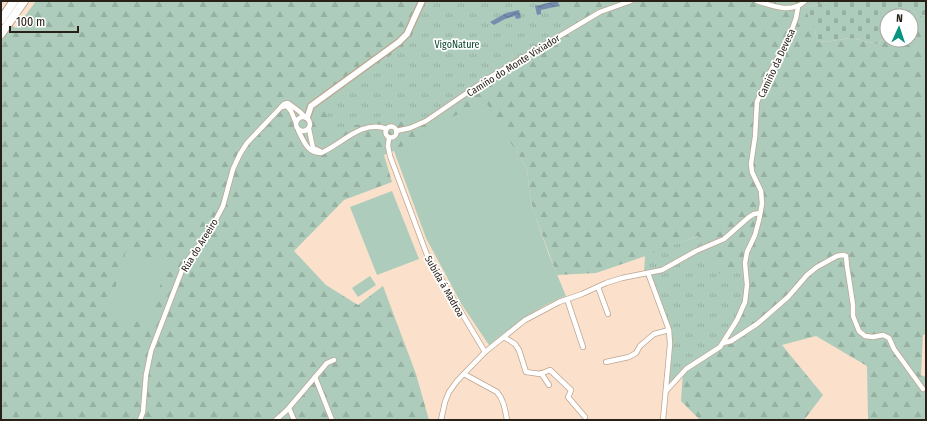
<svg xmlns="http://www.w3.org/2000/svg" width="927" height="421" font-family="'Fira Sans Condensed',sans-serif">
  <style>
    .forest { fill: url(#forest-firs) }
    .cemetery { fill: url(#cemetery-stones) }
    .park { fill: url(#park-tufts) }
    .pitch { fill: #adccbb }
    .water { fill: url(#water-waves) }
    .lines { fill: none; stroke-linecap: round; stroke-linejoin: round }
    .minor-casing { stroke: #bda590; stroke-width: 6 }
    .tertiary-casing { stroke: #bda590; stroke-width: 8 }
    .motorway-casing { stroke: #bda590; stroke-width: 10 }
    .minor { stroke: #fff; stroke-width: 4.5 }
    .tertiary { stroke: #fff; stroke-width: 5.5 }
    .motorway { stroke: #fff; stroke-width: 8 }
    .labels { text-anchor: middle; stroke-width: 3.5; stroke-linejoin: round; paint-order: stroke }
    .park-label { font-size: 10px; fill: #0a442c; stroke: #fff }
    .street-label { font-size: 10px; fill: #292018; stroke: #fff }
  </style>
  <defs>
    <pattern id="forest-firs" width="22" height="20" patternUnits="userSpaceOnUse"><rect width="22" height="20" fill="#adccbb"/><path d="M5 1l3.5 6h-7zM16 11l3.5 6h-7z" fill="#95afa0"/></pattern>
    <pattern id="cemetery-stones" width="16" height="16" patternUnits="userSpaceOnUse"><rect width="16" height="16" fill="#adccbb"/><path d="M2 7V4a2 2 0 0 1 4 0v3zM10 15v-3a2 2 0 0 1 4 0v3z" fill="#95afa0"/></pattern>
    <pattern id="park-tufts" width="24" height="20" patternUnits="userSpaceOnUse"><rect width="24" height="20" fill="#adccbb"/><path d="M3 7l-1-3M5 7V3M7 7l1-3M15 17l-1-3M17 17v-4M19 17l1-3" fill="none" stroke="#95afa0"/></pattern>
    <pattern id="water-waves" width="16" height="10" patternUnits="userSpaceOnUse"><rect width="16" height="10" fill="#758eb0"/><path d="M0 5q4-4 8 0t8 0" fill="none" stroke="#60748e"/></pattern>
  </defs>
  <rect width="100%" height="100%" fill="#fbe1cb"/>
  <path class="forest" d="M36,1h796l-25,6 11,34 8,1 24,-4 28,6 9,-11v7h24v-22l15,-3v319l-3,1 -2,40 5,2v43h-58l-1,-54 -51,-30 -34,9 41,50 -19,25h-104l-19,-19 3,-44 13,-121 -31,13 -70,24 -39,2 -22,-60 -5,-17 -3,-29 -11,-18h-122l-10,4 8,27 -48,18 -50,51 32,34 32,20 25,-19 33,88 13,46h-428v-402l15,10z"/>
  <path class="cemetery" d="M832,1h94v14l-15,3v-2h-24v17l-9,11 -28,-6 -24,4 -8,-1 -4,-12 -9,-20 2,-2z"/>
  <g class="park">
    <path d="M427,1h134l3,26 -28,20 -43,25 -57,40 -11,5 -16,5 -32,-1 -49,9 -1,-14 -7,-11 34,-25 49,-33c12,-12 18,-30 24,-46z"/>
    <path d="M698,236l21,38 4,-6 17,2 4,2v25l-6,18 -19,29 -50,39 3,-30 -6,-36 -9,-21 -13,-23 1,-17z"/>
  </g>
  <g class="pitch">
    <path d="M484,99l43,70 3,29 5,17 14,40 17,41c-30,11 -53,30 -77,49l-27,-40 -36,-67 -32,-87z"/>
    <path d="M392,191l27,68 -42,16 -27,-68z"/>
    <path d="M126,251l41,11 -18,63 -41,-12z"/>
    <path d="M370,276l6,9 -18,12 -6,-9z"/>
  </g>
  <g class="water">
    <path d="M556,1h2l1,5 -18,4v4l-4,1 -2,-9z"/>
    <path d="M519,10l2,8 -5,1 -1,-3 -10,3 -11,6 -4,-3 16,-9z"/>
  </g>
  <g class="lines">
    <defs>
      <g id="minor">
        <path d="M757,1c15,5 35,13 48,0"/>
        <path d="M281,107l6,-1 4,5 5,12"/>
        <circle cx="303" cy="124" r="7"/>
        <circle cx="391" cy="132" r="5.5"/>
        <path d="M309,129l4,19 7,3"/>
        <path d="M298,130c6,11 9,23 23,23 21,-9 41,-34 66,-24"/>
        <path d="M396,131l14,-3 16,-7 61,-42 113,-67 31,-11"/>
        <path d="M389,138l-1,8 2,10 37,99 58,97"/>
        <path d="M648,273l21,57 1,14 -7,76"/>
        <path d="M598,287l10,27"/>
        <path d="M567,299l16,48"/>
        <path d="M504,337l11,7 4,6 7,22 14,2 10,-4 21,20 -1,3 -2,4 17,20"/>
        <path d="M723,343l8,-2 26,-17 31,-27 19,-22 10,-8 20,-11 6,-1 3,1 1,10 6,39v11l6,15 6,5 8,1 10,-2 6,3 5,11 29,40"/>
        <path d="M606,362l23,-5 7,-4 4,-7 14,-12 15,-4"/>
        <path d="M541,373l8,12"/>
        <path d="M464,374l33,18c7,8 8,18 10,28"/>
        <path d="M315,377l17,43"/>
        <path d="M666,391l20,-22 34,-22 17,-27 8,-18 2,-17 -2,-22 2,-11 8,-17 4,-15 3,-16 -1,-13 -9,-19 -1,-8 4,-27 2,-35 12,-28 20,-36 7,-20 2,-11"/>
        <path d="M289,408l5,12"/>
        <path d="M140,420l3,-8 3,-37 5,-24 33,-86 26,-34 13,-25 10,-37 7,-15 7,-11 37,-39 4,-1 12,9 5,5"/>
        <path d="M276,420l11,-10 40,-47 7,-3"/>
        <path d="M441,420l4,-18 4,-10 8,-11 28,-29 40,-32 34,-18 23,-8 24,-11 16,-5 40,-8 34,-19 28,-12 25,-22 5,-3 6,-1"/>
      </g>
      <path id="tertiary" d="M307,118l4,-12 88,-64 8,-8 15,-33"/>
      <g id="motorway">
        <path d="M1,20l13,-19"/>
        <path d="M1,34l23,-33"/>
      </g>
    </defs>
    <use href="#minor" class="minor-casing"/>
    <use href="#tertiary" class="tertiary-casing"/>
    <use href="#motorway" class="motorway-casing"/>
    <use href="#minor" class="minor"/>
    <use href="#tertiary" class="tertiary"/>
    <use href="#motorway" class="motorway"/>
  </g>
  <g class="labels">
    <g class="park-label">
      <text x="457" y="48">VigoNature</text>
    </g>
    <g class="street-label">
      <text transform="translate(776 63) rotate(-65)" y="4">Camiño da Devesa</text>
      <text transform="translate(513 65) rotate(-32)" y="4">Camiño do Monte Vixiador</text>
      <text transform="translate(199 245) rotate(-58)" y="4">Rúa do Areeiro</text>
      <text transform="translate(445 286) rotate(60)" y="4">Subida á Madroa</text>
    </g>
  </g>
  <rect width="927" height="421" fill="none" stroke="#292018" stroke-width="4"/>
  <g transform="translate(899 28) rotate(3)"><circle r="19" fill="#ffffff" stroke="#a9a6a3"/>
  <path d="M0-3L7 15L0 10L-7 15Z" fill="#089480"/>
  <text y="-6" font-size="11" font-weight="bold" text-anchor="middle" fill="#292018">N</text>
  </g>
  <path d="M10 26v6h68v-6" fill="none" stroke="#292018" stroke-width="2"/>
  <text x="16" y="26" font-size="12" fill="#292018" stroke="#ffffff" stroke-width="3" paint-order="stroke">100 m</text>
</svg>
